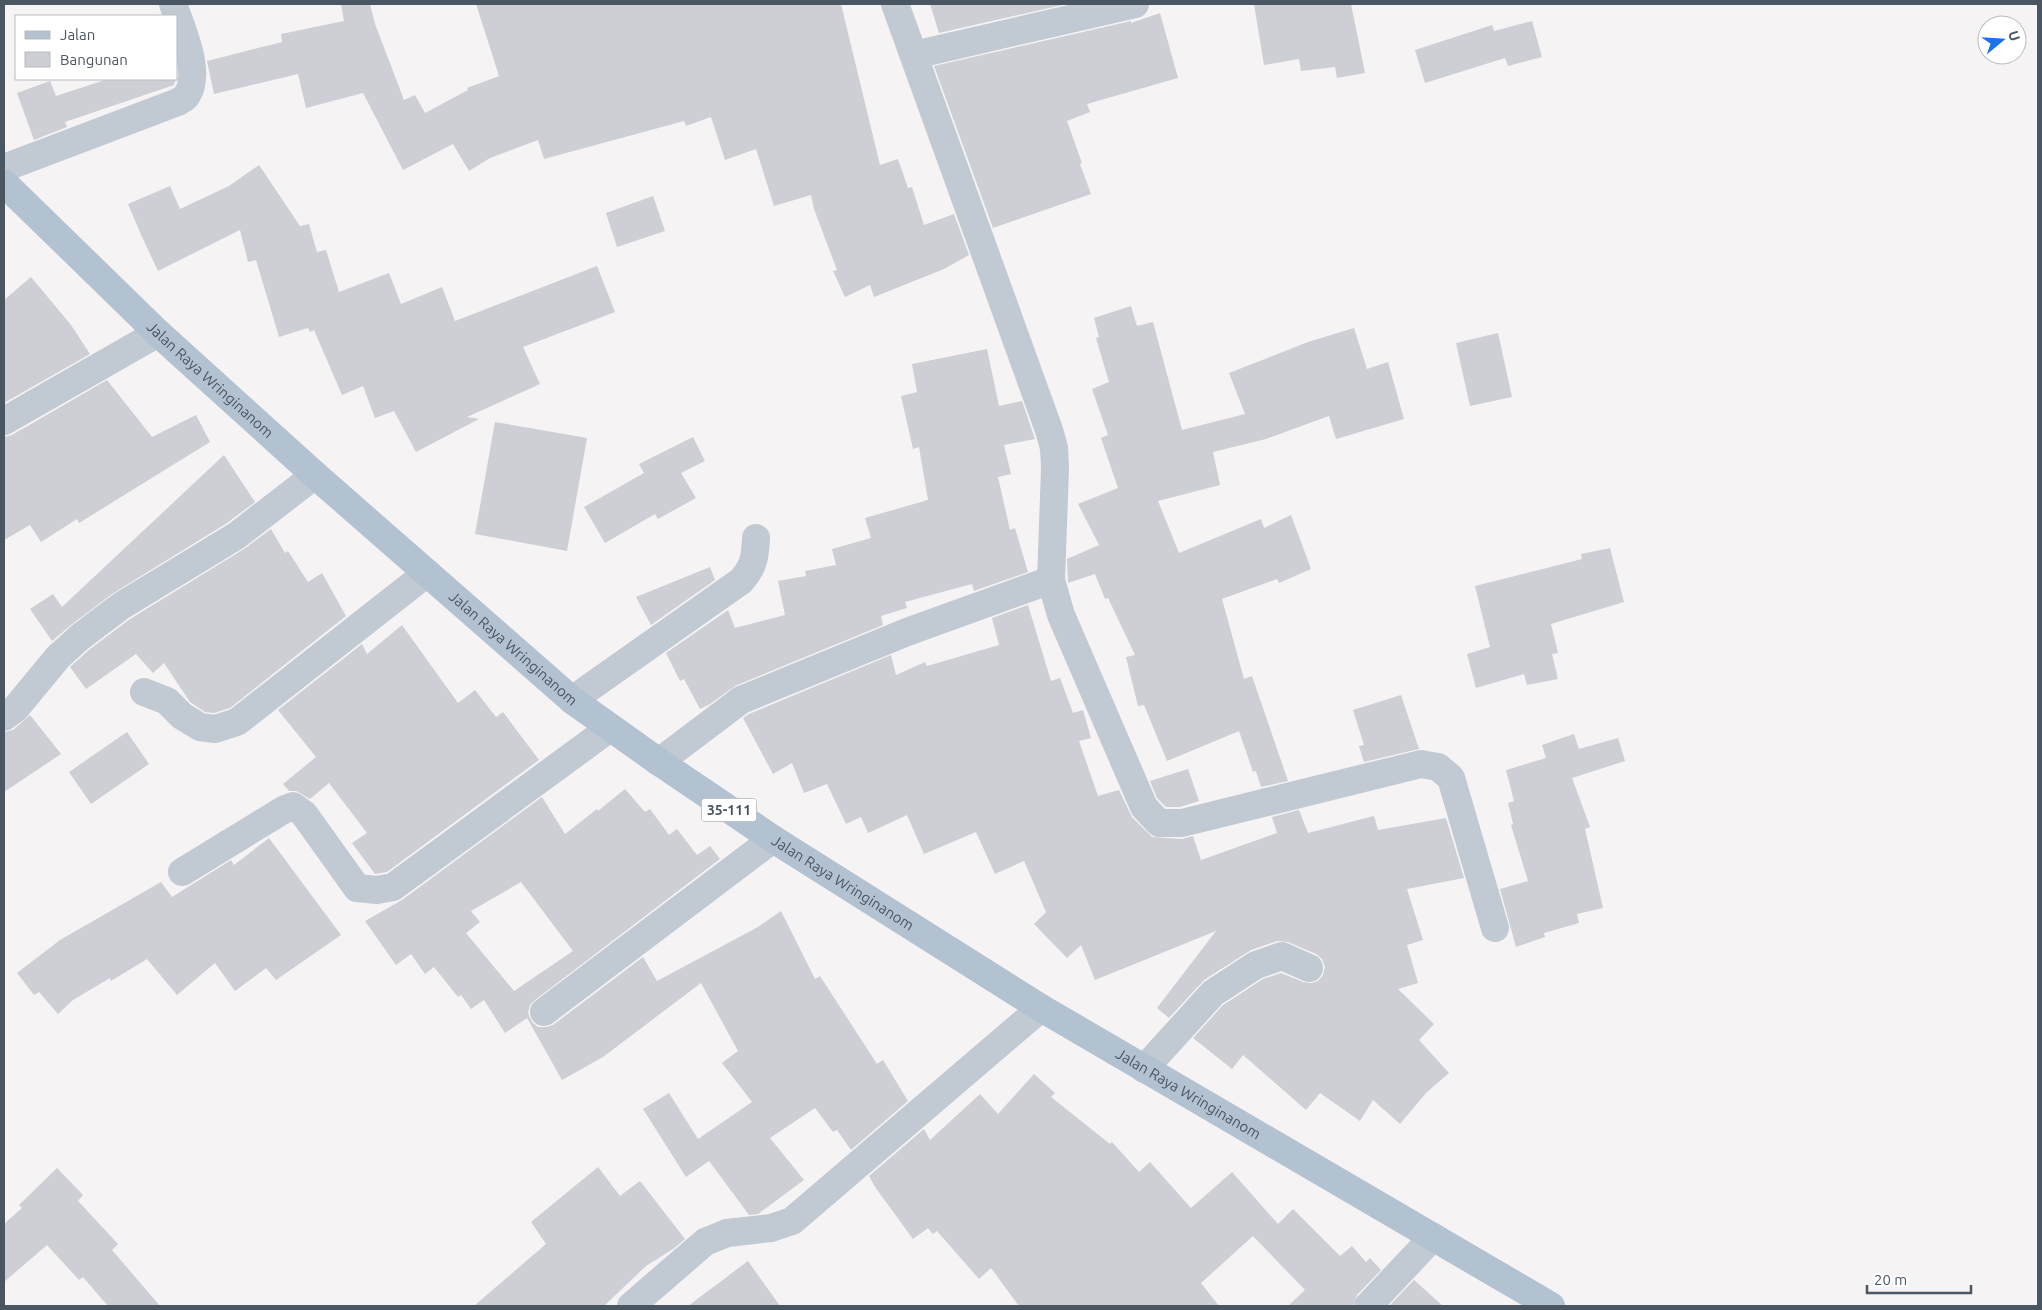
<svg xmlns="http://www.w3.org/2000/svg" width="2042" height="1310" font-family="Ubuntu,sans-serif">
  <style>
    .building { fill: #cdcfd5; fill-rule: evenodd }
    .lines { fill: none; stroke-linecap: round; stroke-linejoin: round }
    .minor { stroke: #c1cad2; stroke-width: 28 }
    .major { stroke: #b3c2d1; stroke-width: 28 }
    .labels { text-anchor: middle; stroke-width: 4; stroke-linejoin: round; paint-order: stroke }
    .shield { fill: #fff; stroke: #808990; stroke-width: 1 }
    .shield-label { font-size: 14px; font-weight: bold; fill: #4a5661 }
    .street-label { font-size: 15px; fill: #4a5661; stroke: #fff }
  </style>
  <rect width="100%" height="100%" fill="#f5f3f3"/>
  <g class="building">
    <path d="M341,4h29l5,20 29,76 11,-5 10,18 43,-23 -1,-2 32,-12 -23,-72h365l39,161 18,-6 10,29 4,-1 12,38 30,-11 15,41 -25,14 -70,28 -4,-12 -25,12 -12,-26 4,-1 -23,-61 -3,-14 -37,11 -18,-57 -31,11 -14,-43 -25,9 -2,-5 -140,38 -6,-19 -48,18 -21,13 -16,-27 -50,26 -40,-77 -57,15 -8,-34 -84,20 -7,-33 75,-19 -1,-8 63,-13z"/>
    <path d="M930,4h137l-128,29z"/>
    <path d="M1254,4h97l14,69 -28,5 -2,-11 -34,4 -2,-12 -35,6z"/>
    <path d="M1160,13l18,65 -91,26 3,8 -23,9 15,42 -2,1 11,30 -98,34 -59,-162 197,-45v2z"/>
    <path d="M1532,21l10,36 -34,9 -3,-8 -80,25 -10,-33 77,-25 2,6z"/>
    <path d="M108,79h68l-2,6 -109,37 2,5 -33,13 -17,-47 33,-12 6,15z"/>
    <path d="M259,165l41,61 9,-2 8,28 9,-2 13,42 50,-19 12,31 41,-17 13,34 142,-55 18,46 -92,35 17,37 -73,33 12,2 -63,33 -22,-41 -19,7 -12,-32 -21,9 -28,-65 -4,2 -2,-4 -29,9 -23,-77 -8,2 -8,-32 -82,41 -16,-34 -14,-33 42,-18 10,23 49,-23z"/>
    <path d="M653,196l12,35 -48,16 -11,-34z"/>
    <path d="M31,277l40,48 19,29 -86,49v-103z"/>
    <path d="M1131,306l6,20 16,-4 29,108 63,-16 -16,-41 79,-31 46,-14 13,41 21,-7 16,57 -68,20 -7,-23 -63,23 -53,13 7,33 -62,16 21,52 82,-34 3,9 27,-13 20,54 -32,14 -2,-4 -55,20 22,80 8,-3 36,105 -27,6 -5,-16 -3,1 -14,-41 -72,30 -23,-56 -6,1 -12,-49 9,-2 -27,-57 -3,1 -10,-25 -27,9 -1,-24 32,-14 -21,-41 40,-16 -17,-50 7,-3 -16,-46 17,-7 -13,-44 3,-1 -5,-19z"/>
    <path d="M1498,333l14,64 -42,9 -14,-63z"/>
    <path d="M987,349l12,57 23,-5 13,38 -31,6 7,29 -13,3 12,53 5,-2 13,44 -54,19 -2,-7 -67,18 2,6 -26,8 2,9 -148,61 -25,18 -10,5 -16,-30 -4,2 -14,-28 62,-43 7,18 50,-13 -7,-34 28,-5 -1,-5 31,-6 -4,-16 39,-11 -6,-20 63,-18 -9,-53 -6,2 -12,-53 16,-4 -5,-28z"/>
    <path d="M107,380l45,57 44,-22 14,27 -131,81 -2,-4 -36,23 -11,-17 -26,15v-103l8,-2z"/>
    <path d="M495,422l92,16 -20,113 -92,-17z"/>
    <path d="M693,437l12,24 -24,12 15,25 -38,21 -3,-5 -50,29 -21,-36 60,-34 -5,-9z"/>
    <path d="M224,455l31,47 -28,21 -115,71 -41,31 -19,16 -22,-32 23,-15 9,13z"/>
    <path d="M271,529l14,24 3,-2 20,31 14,-9 24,43 -116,92 -16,5 -9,-1 -15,-10 -26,-39 -11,10 -17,-19 -50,35 -16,-22 20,-18 40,-30 114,-70z"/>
    <path d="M1610,548l14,54 -73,22 7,29 -6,1 6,25 -31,6 -3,-11 -48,14 -9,-34 23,-7 -15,-61 107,-27 -1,-5z"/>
    <path d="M710,567l5,13 -64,45 -15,-28z"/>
    <path d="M1028,605l23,76 9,-3 13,35 10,-3 8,28 -12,3 19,55 21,-6 13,27 20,20 30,2 11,-3 8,24 76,-27 -5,-16 27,-7 9,23 66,-17 4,14 68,-12 18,60 -57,11 16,51 -16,5 11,38 -20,6 36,35 -15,16 30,33 -23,20 -26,31 -27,-24 -13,21 -40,-28 -14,17 -63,-55 -11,14 -39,-31 30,-33 40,-26 18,-6 22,9 8,1 7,-2 5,-6 2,-8 -3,-8 -6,-5 -28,-12 -11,-1 -26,9 -47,30 -35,38 -12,-10 59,-77 -121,49 -14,-35 -14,13 -33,-34 12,-12 -22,-51 -29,13 -19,-42 -52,22 -17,-39 -39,18 -7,-16 -15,7 -19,-40 -23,9 -12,-30 -19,11 -30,-56 6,-4 142,-59 5,20 29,-13 2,4 72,-21 -7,-27z"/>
    <path d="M402,625l56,78 17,-13 21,27 7,-5 36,48 -152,112 -12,2 -23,-31 15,-10 -38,-50 -19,16 -14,-8h-7l-6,-7 33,-27 -38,-47 84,-66 5,10z"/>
    <path d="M1401,695l18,54 -55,13 -5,-16 5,-1 -11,-35z"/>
    <path d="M30,715l31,39 -57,38v-60l9,-2z"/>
    <path d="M127,732l22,32 -58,40 -22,-32z"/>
    <path d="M1574,734l5,15 39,-11 7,23 -53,17 18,49 -5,2 18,79 -26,6 2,9 -35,10 1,4 -29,10 -16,-58 28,-8 -17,-56 2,-1 -5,-21 6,-2 -8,-31 40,-12 -4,-13z"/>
    <path d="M1188,769l11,32 -19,6h-14l-9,-9 -7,-17z"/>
    <path d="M625,789l20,23 5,-3 19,26 8,-6 20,26 13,-9 10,13 -185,141 -5,5 -2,8 4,9 6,5h8l7,-2 90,-68 14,24 101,-54 23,-16 34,68 5,-3 57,88 6,-4 25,41 -57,49 -14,-20 -4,2 -18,-24 -45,30 34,42 -46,34 -9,1 -40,-54 -23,16 -43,-68 26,-16 29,46 54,-37 -30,-39 16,-12 -37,-68 -98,74 -41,23 -35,-62 -22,15 -21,-33 -13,9 -10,-14 -3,2 -24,-30 -9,7 -14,-20 -15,11 -31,-44 37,-21 140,-103 23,37 32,-25 1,2zM521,882l52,69 -59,40 -48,-58 14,-11 -9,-11z"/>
    <path d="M269,838l72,97 -65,45 -10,-12 -31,23 -20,-28 -38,32 -30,-36 -36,22 -1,-3 -37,22 -15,14 -19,-22 -5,3 -17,-22 43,-33 101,-58 11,15 59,-37 3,5z"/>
    <path d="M1034,1074l21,19 -4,4 59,47 2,-2 27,30 11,-10 41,46 41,-36 46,52 15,-15 47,47 12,-10 14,16 4,-4 11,12 -24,25 -4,11h-65l17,-16 -52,-54 -52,47 18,23h-200l-28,-38 -12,11 -42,-48 -4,3 -5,-6 -15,11 -38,-52 -6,-11 55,-47 6,11 50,-46 18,20z"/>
    <path d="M598,1167l22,29 20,-15 45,58 -12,10 -27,17 -42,40h-130l72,-62 -15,-22z"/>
    <path d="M57,1168l26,27 -5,6 40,43 -6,6 48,56h-52l-25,-29 -4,3 -32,-35 -43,37v-58l18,-16 -3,-3z"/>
    <path d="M748,1261l32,45h-92z"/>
    <path d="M1414,1280l29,26h-54z"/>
  </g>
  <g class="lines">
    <g class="minor">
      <path d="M895,4l154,426 5,18 1,21 -4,111 10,35 83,192 15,16h23l239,-59 17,3 13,11 44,150"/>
      <path d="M914,55l221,-51"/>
      <path d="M4,168l174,-66c3,-2 8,-4 9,-7 15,-23 -6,-68 -14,-91"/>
      <path d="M4,421l154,-88"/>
      <path d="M144,692l23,9 15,15 18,11 15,2 22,-7 190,-149"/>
      <path d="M572,700l169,-119c13,-15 14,-23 15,-43"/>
      <path d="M4,717l11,-8 43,-52 22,-20 41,-31 115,-70 79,-61"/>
      <path d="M659,762l82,-62 166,-68 144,-52"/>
      <path d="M182,872l103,-63 8,-3 11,8 53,74 20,2 16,-3 217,-159"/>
      <path d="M544,1012l229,-173"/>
      <path d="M1144,1069l69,-76 43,-28 26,-9 27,12"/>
      <path d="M631,1306l74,-64 22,-9 44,-5 21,-7 249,-213"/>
      <path d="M1368,1306l65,-69"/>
    </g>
    <path class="major" id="s1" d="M4,183l154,150 157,142 257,225 87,62 114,77 268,169 510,298"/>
  </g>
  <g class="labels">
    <rect class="shield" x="701.5" y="798.5" width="55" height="23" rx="4"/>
    <g class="shield-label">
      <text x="729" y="815">35-111</text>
    </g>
    <g class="street-label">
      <text dy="5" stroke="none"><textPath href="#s1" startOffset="285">Jalan Raya Wringinanom</textPath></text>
      <text dy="5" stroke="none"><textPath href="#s1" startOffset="690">Jalan Raya Wringinanom</textPath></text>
      <text dy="5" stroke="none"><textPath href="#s1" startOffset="1095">Jalan Raya Wringinanom</textPath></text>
      <text dy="5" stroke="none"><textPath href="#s1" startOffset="1500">Jalan Raya Wringinanom</textPath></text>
    </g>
  </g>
  <rect width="2042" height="1310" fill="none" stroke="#4a5661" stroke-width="10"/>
  <rect x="15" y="15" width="162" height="65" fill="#ffffff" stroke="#b7bbc0"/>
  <rect x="25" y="31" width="25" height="8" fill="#b3c2d1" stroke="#b7bbc0"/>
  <text x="60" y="40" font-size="15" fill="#4a5661">Jalan</text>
  <rect x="25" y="52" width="25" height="15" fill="#cdcfd5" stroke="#b7bbc0"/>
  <text x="60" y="65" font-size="15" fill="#4a5661">Bangunan</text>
  <g transform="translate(2002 40) rotate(72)"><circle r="24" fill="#ffffff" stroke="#b7bbc0"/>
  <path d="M0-4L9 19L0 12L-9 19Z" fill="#1a73e8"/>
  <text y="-8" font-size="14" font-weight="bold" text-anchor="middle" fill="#4a5661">U</text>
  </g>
  <path d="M1867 1285v8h104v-8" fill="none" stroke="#4a5661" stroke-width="2.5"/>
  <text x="1874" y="1285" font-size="15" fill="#4a5661" stroke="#ffffff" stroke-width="4" paint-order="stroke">20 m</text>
</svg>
